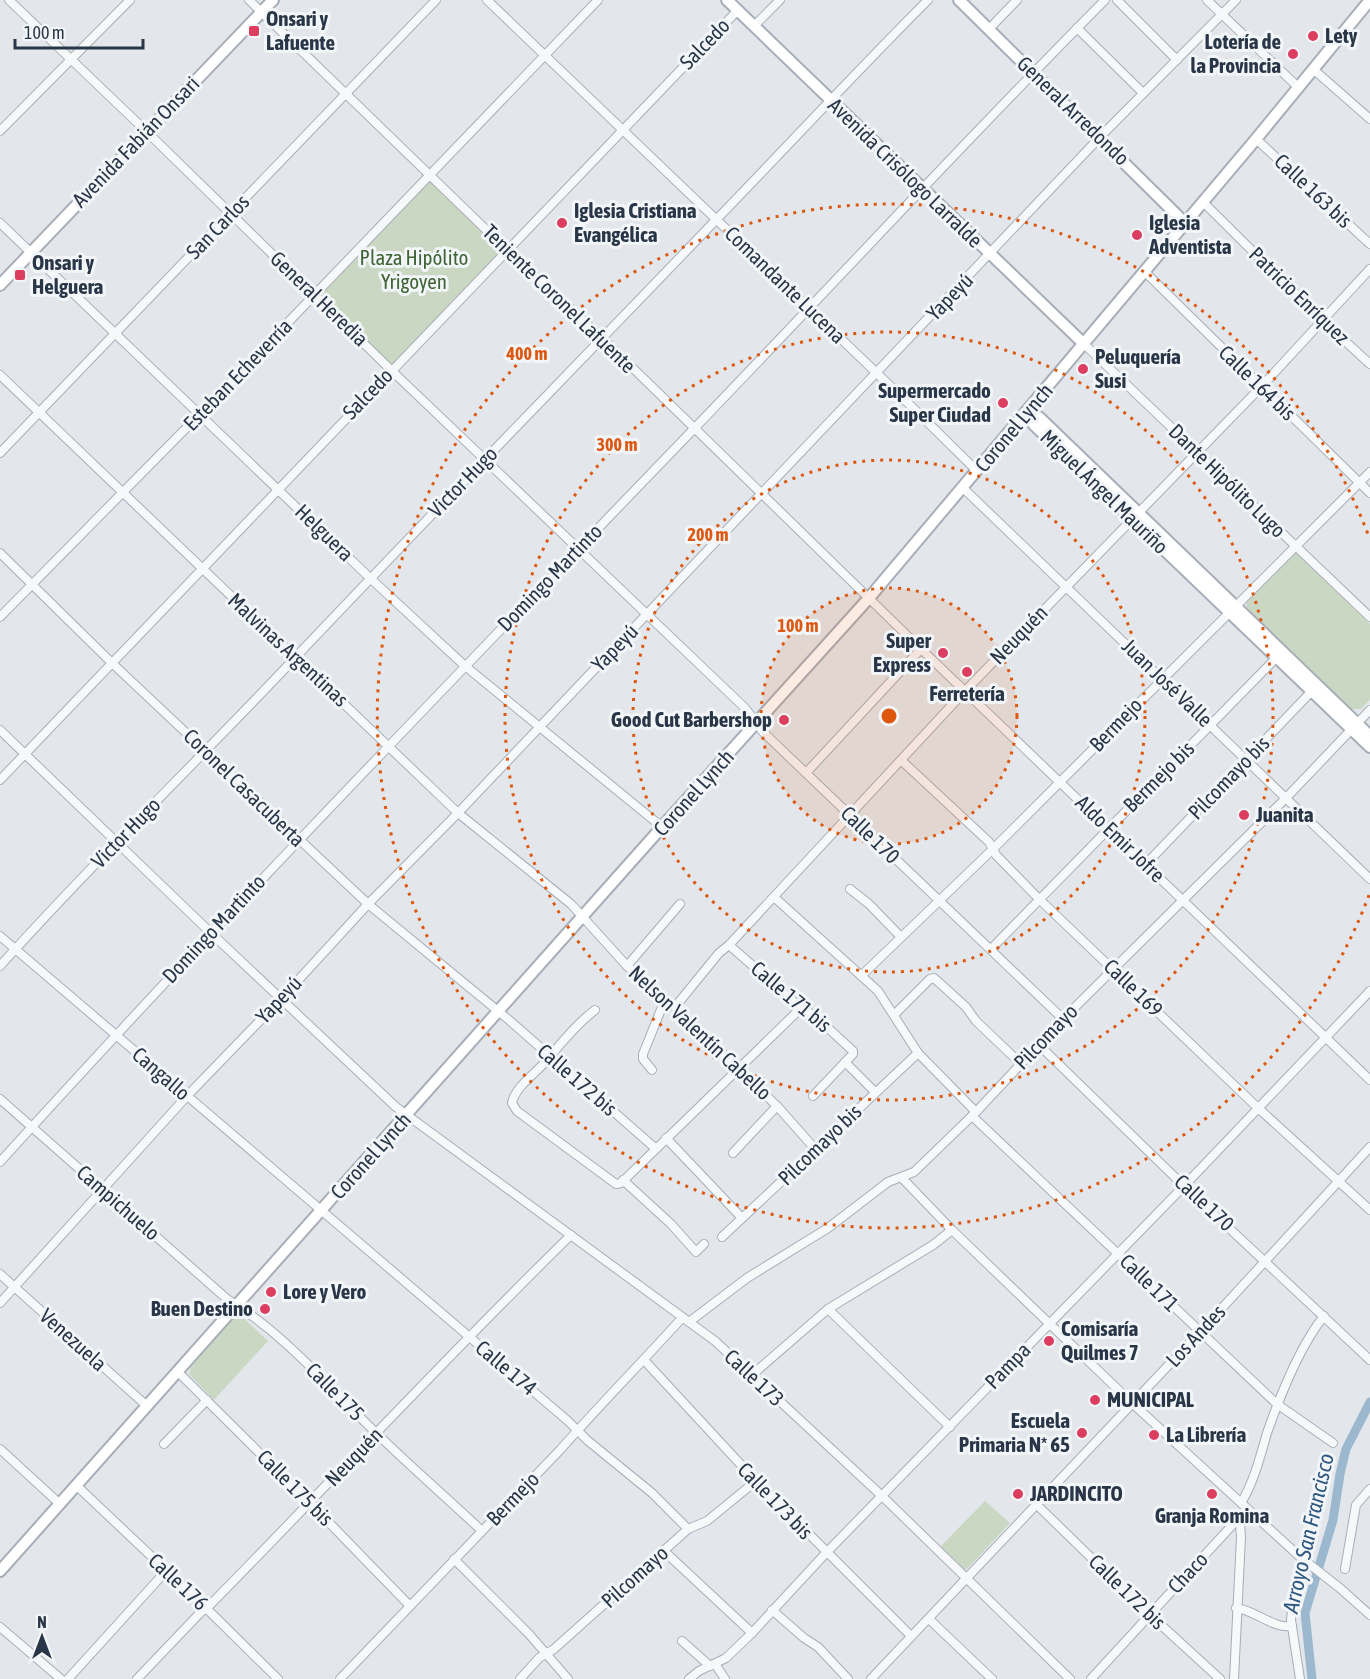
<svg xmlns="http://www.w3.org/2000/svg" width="1370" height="1679" font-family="'Asap Condensed',sans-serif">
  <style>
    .green { fill: #cad7c3 }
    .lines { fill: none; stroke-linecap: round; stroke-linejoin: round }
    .canal { stroke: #9bb8cf; stroke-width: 9 }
    .street-casing { stroke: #a7aeb7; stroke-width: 10 }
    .secondary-casing { stroke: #a7aeb7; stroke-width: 14 }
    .street { stroke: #f7f8fa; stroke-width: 8 }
    .secondary { stroke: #fff; stroke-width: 10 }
    .ring { fill: none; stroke: #de570f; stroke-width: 3; stroke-dasharray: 3 6 }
    .poi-dot { fill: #dc3e5f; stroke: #f3f6f9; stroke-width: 2 }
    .labels { text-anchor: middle; stroke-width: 6; stroke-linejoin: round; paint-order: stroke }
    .poi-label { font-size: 21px; font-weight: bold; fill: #293647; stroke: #f3f6f9; text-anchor: start }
    .street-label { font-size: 21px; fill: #293647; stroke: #f3f6f9 }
    .park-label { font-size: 21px; fill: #406435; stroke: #f3f6f9 }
    .water-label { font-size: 22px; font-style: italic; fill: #2e577f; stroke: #f3f6f9 }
    .centre { fill: #de570f; stroke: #f3f6f9; stroke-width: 3 }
    .ring-label { font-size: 18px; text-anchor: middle; font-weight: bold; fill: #de570f; stroke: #f3f6f9; stroke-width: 6; stroke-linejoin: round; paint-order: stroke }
  </style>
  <rect width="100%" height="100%" fill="#e3e7ec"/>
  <g class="green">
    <path d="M430,175l78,76 -117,119 -76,-75z"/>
    <path d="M1296,553h3l71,71v76l-9,9h-12l-102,-100 -1,-6 2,-3 44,-46z"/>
    <path d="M238,1313l30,28 -54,59 -25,-26 2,-7z"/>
    <path d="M985,1501l25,22 -45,48 -25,-24z"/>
  </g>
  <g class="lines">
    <path class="canal" d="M1312,1679l-7,-66 28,-93 7,-46 6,-25 24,-47"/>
    <defs>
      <g id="street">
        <path d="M9,0l138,132 244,238 354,338 18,24 300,287"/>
        <path d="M249,0l259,251 94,87 319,311 449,431"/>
        <path d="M487,0l421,403 69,68"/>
        <path d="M1117,0l60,60"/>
        <path d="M1207,0l92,88"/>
        <path d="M754,26l26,-26"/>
        <path d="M1077,28l66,65"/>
        <path d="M989,29l28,-29"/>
        <path d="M1313,69l57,50"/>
        <path d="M0,131l130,-131"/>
        <path d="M1256,139l114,105"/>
        <path d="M1203,202l119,118 48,44"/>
        <path d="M0,223l370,355 95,88 197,161"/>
        <path d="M1145,272l225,221"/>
        <path d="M1084,344l286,273"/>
        <path d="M0,375l458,438 113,91 56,62 48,41 102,99 39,44"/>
        <path d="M0,453l436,-453"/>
        <path d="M963,488l407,391"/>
        <path d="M0,553l113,111 255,240 141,116 146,128"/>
        <path d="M0,617l199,-202 399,-415"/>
        <path d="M0,730l211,203 185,174 319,234 167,155 188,183"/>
        <path d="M901,760l88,82 7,13 43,44 218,208 113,103"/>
        <path d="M806,773l115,-124"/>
        <path d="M0,780l738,-770"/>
        <path d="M1146,864l166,-173"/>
        <path d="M850,889l19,15 32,33"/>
        <path d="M774,897l104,94 40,62 58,59"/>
        <path d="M0,936l568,485 19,19 65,53 36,36"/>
        <path d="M729,945l72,63 14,8 38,35v3l-40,42"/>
        <path d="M991,949l286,-292"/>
        <path d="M0,966c94,-105 196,-203 293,-306 139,-147 280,-291 420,-437 72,-74 142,-150 215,-223"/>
        <path d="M627,966l53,-62"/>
        <path d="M861,976l132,-127 377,-377"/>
        <path d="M675,1007l44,-54 10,-8 236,-254 296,-304 109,-118"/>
        <path d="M595,1010c-20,15 -34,34 -50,52 -10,12 -30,25 -33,41l5,8 99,73 5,-1 180,-175"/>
        <path d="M894,1015l36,-36 4,-1 32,29 10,14 45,43"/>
        <path d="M1039,1045l145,141 186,174"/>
        <path d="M845,1062l30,30"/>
        <path d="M652,1070l-9,-11v-5l19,-47 4,-6"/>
        <path d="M0,1099l227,200c53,32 96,81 140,125 37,37 77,71 115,107"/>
        <path d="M972,1116l305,288 56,39"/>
        <path d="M666,1138l76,80"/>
        <path d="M733,1153l44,-47"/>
        <path d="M0,1162c224,-247 456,-486 687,-726 140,-145 276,-293 418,-436"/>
        <path d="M902,1178l50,52 180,173 167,153 42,33 29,26"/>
        <path d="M623,1180l48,44 25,28 8,-8"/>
        <path d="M722,1237l196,-184"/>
        <path d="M0,1274l147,132"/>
        <path d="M0,1303l187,-207 94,-97 87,-95 90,-91 642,-676 136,-137"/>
        <path d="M828,1309l122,118"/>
        <path d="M689,1322l58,-44 81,-50 60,-46 26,-10 62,-60 87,-93 223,-221 84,-88"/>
        <path d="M644,1360l112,121 155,155"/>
        <path d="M178,1372l132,131 100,103"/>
        <path d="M752,1375l76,-66 105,-64 19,-15"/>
        <path d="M164,1444l43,-44"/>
        <path d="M0,1449l60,55"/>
        <path d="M77,1486l129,122 72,71"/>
        <path d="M1241,1503c13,-21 19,-46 26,-70 13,-37 32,-86 57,-117"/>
        <path d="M1036,1504l113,110 71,65"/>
        <path d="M664,1551l88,82"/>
        <path d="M454,1559l75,75 39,45"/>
        <path d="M1345,1569l11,-64 14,-16"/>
        <path d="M1294,1588l-3,32 9,59"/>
        <path d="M1236,1608c19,2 37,21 56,18"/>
        <path d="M772,1610l32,28 14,9 30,32"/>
        <path d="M929,1619l63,60"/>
        <path d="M0,1627l61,52"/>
        <path d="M682,1641l28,25"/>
        <path d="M715,1664l10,15"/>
        <path d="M68,1679l98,-108"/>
        <path d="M137,1679l63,-66 11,-9c121,-123 237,-249 360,-369"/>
        <path d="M340,1679l220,-229c40,-45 82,-88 122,-132"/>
        <path d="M520,1679l19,-21 15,-9 134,-120 19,-8 49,-40"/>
        <path d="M689,1679l10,-8 27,-13 26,-25 74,-80 358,-367 186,-195"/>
        <path d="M871,1679l329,-347 170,-185"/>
        <path d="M1091,1679l156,-170"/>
        <path d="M1234,1679l7,-142 -1,-13 -3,-4"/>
      </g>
      <g id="secondary">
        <path d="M727,0l357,344"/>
        <path d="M959,0l226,223"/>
        <path d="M0,285l273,-285"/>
        <path d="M1027,411l7,14 336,322"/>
        <path d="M1027,411l13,7 330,318"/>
        <path d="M0,1571l662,-744 207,-229 387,-459 114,-139"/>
      </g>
    </defs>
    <use href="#street" class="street-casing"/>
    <use href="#secondary" class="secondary-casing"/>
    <use href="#street" class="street"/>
    <use href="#secondary" class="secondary"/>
  </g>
  <circle cx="889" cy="716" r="128" fill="#de570f" fill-opacity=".12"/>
  <g class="ring">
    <circle cx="889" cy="716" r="128"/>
    <circle cx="889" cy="716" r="256"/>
    <circle cx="889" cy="716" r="384"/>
    <path d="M1369 895A512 512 0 1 1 1369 537"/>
  </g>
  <g class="poi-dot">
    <rect x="248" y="25" width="12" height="12" rx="3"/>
    <circle cx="1313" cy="36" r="6"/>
    <circle cx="1293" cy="54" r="6"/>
    <circle cx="562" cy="223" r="6"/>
    <circle cx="1137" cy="235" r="6"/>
    <rect x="14" y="269" width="12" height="12" rx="3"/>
    <circle cx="1083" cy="369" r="6"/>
    <circle cx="1003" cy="403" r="6"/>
    <circle cx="943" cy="653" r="6"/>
    <circle cx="967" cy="672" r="6"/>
    <circle cx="784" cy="720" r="6"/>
    <circle cx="1244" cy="815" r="6"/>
    <circle cx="271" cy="1292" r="6"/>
    <circle cx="265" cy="1309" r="6"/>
    <circle cx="1049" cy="1341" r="6"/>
    <circle cx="1095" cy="1400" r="6"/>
    <circle cx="1082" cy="1433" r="6"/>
    <circle cx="1154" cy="1435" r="6"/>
    <circle cx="1018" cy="1494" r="6"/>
    <circle cx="1212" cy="1494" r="6"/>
  </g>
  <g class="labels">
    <g class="poi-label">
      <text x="266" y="26">Onsari y<tspan x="266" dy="24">Lafuente</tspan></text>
      <text x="1325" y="43">Lety</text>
      <text x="1281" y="49" text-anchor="end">Lotería de<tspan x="1281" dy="24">la Provincia</tspan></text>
      <text x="574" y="218">Iglesia Cristiana<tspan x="574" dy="24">Evangélica</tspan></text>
      <text x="1149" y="230">Iglesia<tspan x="1149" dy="24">Adventista</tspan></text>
      <text x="32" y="270">Onsari y<tspan x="32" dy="24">Helguera</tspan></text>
      <text x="1095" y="364">Peluquería<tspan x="1095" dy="24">Susi</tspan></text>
      <text x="991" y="398" text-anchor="end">Supermercado<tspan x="991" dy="24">Super Ciudad</tspan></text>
      <text x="931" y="648" text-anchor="end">Super<tspan x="931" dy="24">Express</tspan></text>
      <text x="967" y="701" text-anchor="middle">Ferretería</text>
      <text x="772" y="727" text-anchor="end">Good Cut Barbershop</text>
      <text x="1256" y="822">Juanita</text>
      <text x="283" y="1299">Lore y Vero</text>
      <text x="253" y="1316" text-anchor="end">Buen Destino</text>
      <text x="1061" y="1336">Comisaría<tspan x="1061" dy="24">Quilmes 7</tspan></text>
      <text x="1107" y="1407">MUNICIPAL</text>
      <text x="1070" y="1428" text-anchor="end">Escuela<tspan x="1070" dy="24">Primaria N* 65</tspan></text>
      <text x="1166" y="1442">La Librería</text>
      <text x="1030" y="1501">JARDINCITO</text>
      <text x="1212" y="1523" text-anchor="middle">Granja Romina</text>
    </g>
    <g class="street-label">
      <text transform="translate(705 44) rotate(-46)" y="7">Salcedo</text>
      <text transform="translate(1073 111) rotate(44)" y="7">General Arredondo</text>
      <text transform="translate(136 142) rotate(-46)" y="7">Avenida Fabián Onsari</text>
      <text transform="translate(905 173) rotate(44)" y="7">Avenida Crisólogo Larralde</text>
      <text transform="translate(1313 191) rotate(43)" y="7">Calle 163 bis</text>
      <text transform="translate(218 227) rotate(-46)" y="7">San Carlos</text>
      <text transform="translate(785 285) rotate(44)" y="7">Comandante Lucena</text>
      <text transform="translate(1299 296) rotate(44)" y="7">Patricio Enríquez</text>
      <text transform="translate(950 297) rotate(-46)" y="7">Yapeyú</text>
      <text transform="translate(319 299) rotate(44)" y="7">General Heredia</text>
      <text transform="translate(559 299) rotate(44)" y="7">Teniente Coronel Lafuente</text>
      <text transform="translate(238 375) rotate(-46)" y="7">Esteban Echeverría</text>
      <text transform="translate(1257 383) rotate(44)" y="7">Calle 164 bis</text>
      <text transform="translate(368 394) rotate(-46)" y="7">Salcedo</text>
      <text transform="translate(1014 428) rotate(-50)" y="7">Coronel Lynch</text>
      <text transform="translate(1227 481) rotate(44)" y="7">Dante Hipólito Lugo</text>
      <text transform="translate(463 482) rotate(-46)" y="7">Victor Hugo</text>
      <text transform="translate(1104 492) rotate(44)" y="7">Miguel Ángel Mauriño</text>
      <text transform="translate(324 533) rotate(44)" y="7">Helguera</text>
      <text transform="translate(550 578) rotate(-46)" y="7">Domingo Martinto</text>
      <text transform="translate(1019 635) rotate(-46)" y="7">Neuquén</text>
      <text transform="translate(615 648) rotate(-46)" y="7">Yapeyú</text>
      <text transform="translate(288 650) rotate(43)" y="7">Malvinas Argentinas</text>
      <text transform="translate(1167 683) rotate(44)" y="7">Juan José Valle</text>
      <text transform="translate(1116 725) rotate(-46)" y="7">Bermejo</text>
      <text transform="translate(1159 777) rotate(-45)" y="7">Bermejo bis</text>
      <text transform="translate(1229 778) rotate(-46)" y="7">Pilcomayo bis</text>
      <text transform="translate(244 788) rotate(44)" y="7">Coronel Casacuberta</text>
      <text transform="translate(694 793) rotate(-48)" y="7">Coronel Lynch</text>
      <text transform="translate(126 833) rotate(-46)" y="7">Victor Hugo</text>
      <text transform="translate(870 835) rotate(44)" y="7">Calle 170</text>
      <text transform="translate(1120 839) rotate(44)" y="7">Aldo Emir Jofre</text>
      <text transform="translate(214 929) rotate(-47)" y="7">Domingo Martinto</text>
      <text transform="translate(1133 988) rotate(44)" y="7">Calle 169</text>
      <text transform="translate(791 997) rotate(40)" y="7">Calle 171 bis</text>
      <text transform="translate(279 1000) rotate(-47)" y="7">Yapeyú</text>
      <text transform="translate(700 1033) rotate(43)" y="7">Nelson Valentín Cabello</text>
      <text transform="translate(1046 1037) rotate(-46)" y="7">Pilcomayo</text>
      <text transform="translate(161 1074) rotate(41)" y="7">Cangallo</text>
      <text transform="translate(577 1080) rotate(41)" y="7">Calle 172 bis</text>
      <text transform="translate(820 1145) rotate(-44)" y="7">Pilcomayo bis</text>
      <text transform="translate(371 1156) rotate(-48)" y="7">Coronel Lynch</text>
      <text transform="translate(118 1203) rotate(41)" y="7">Campichuelo</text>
      <text transform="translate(1204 1203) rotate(43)" y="7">Calle 170</text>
      <text transform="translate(1149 1283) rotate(44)" y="7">Calle 171</text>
      <text transform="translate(1196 1336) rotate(-47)" y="7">Los Andes</text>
      <text transform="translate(73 1340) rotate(42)" y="7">Venezuela</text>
      <text transform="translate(1008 1366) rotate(-46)" y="7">Pampa</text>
      <text transform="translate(506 1368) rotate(40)" y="7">Calle 174</text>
      <text transform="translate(754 1378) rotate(43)" y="7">Calle 173</text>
      <text transform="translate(335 1392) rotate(45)" y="7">Calle 175</text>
      <text transform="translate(354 1457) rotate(-46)" y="7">Neuquén</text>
      <text transform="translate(295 1488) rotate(45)" y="7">Calle 175 bis</text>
      <text transform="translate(513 1499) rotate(-46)" y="7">Bermejo</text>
      <text transform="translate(775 1501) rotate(46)" y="7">Calle 173 bis</text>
      <text transform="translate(1188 1573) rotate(-47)" y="7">Chaco</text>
      <text transform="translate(635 1577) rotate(-42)" y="7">Pilcomayo</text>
      <text transform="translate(178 1582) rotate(43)" y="7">Calle 176</text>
      <text transform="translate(1127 1592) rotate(44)" y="7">Calle 172 bis</text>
    </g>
    <g class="park-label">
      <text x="414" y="265">Plaza Hipólito<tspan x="414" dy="24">Yrigoyen</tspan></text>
    </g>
    <g class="water-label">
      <text transform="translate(1308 1533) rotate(-77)" y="8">Arroyo San Francisco</text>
    </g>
  </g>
  <circle cx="889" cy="716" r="9" class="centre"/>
  <g class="ring-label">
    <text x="527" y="360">400 m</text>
    <text x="617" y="451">300 m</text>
    <text x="708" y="541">200 m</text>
    <text x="798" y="632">100 m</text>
  </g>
  <g transform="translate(42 1637)" stroke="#f3f6f9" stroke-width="4.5" paint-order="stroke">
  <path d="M0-4.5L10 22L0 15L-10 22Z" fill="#293647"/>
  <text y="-9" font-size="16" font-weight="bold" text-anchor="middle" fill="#293647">N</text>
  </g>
  <path d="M15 39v9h128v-9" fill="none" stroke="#293647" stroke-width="3"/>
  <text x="24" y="39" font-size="18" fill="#293647" stroke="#f3f6f9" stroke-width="4.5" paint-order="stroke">100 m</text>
</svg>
